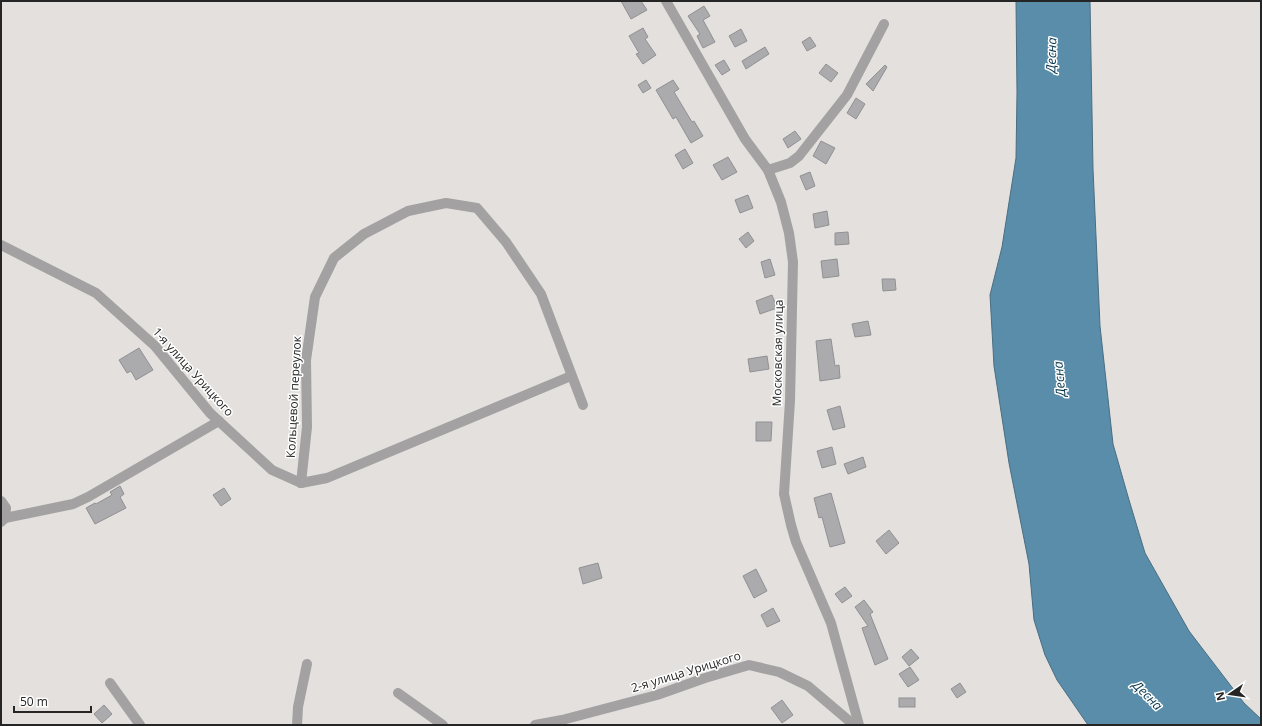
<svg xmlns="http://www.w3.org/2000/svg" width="1262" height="726" font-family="'Open Sans',sans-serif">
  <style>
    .water { fill: #598daa; stroke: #4a6e82 }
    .building { fill: #ababad; stroke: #919194 }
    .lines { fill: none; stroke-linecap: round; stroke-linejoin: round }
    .minor { stroke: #a3a1a1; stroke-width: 10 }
    .labels { text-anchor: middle; stroke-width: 3; stroke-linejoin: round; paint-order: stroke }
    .street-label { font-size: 12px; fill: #262525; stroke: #fff }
    .water-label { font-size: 13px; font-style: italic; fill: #08364c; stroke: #fff }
  </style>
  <rect width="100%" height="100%" fill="#e3e0de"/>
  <path class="water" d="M1016,1h74l3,168 7,157 13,118 16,56 16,53 44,78 55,72 17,16v6h-173l-31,-45 -12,-25 -11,-35 -5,-56 -20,-101 -15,-97 -4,-71 12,-48 14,-89 1,-65z"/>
  <g class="building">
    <path d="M621,1h20l6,9 -16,9z"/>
    <path d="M704,6l6,10 -7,4 12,22 -12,6 -6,-12 3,-2 -12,-18z"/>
    <path d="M643,28l5,9 -3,2 11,16 -13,9 -7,-10 3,-1 -10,-17z"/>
    <path d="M741,29l6,12 -12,6 -6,-11z"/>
    <path d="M810,37l6,9 -9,5 -5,-9z"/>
    <path d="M765,47l4,7 -23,15 -4,-8z"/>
    <path d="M724,60l6,10 -8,5 -7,-10z"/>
    <path d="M826,64l12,9 -7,9 -12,-9z"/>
    <path d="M885,65l2,2 -14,24 -7,-7z"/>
    <path d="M646,80l5,8 -8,5 -5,-8z"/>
    <path d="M673,80l6,9 -5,3 18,30 2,-1 9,15 -12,7 -15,-26 -3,2 -17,-29z"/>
    <path d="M856,98l9,6 -9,15 -9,-6z"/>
    <path d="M795,131l6,8 -13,9 -5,-9z"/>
    <path d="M821,141l14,7 -9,16 -13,-8z"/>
    <path d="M685,149l8,14 -10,6 -8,-14z"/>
    <path d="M728,157l9,15 -15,8 -9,-15z"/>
    <path d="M810,172l5,14 -9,4 -6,-14z"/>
    <path d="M748,195l5,13 -13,5 -5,-13z"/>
    <path d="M827,211l2,14 -14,3 -2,-14z"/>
    <path d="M748,232l6,9 -8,7 -7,-9z"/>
    <path d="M848,232l1,12 -14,1v-12z"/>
    <path d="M770,259l5,16 -10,3 -4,-16z"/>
    <path d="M837,259l2,17 -16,2 -2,-17z"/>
    <path d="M882,279h13l1,11 -13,1z"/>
    <path d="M772,295l5,13 -17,6 -4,-13z"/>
    <path d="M868,321l3,14 -16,2 -3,-13z"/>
    <path d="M831,339l4,27 4,-1 1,13 -20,3 -4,-40z"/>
    <path d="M139,348l14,22 -17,10 -5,-9 -4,2 -8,-13z"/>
    <path d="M767,356l2,13 -19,3 -2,-13z"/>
    <path d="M840,406l5,21 -12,3 -6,-20z"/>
    <path d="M756,422h16l-1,19h-15z"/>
    <path d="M832,447l4,17 -14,4 -5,-17z"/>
    <path d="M863,457l3,10 -18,7 -4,-10z"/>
    <path d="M120,486l4,8 -4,3 6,11 -31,16 -9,-16 9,-5 1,1 16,-9 -2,-3z"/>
    <path d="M224,488l7,11 -10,7 -8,-11z"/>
    <path d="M831,493l14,50 -15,4 -8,-30 -3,1 -5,-20z"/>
    <path d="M889,530l10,13 -13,11 -10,-13z"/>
    <path d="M598,563l4,15 -19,6 -4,-16z"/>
    <path d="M756,569l11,22 -13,7 -11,-22z"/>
    <path d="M845,587l7,9 -10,7 -7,-9z"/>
    <path d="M864,600l9,12 -3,2 18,45 -13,6 -13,-37 6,-2 -13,-19z"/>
    <path d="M773,608l7,13 -13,6 -6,-12z"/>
    <path d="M911,649l8,9 -10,8 -7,-9z"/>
    <path d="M910,667l9,13 -11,7 -9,-13z"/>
    <path d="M960,683l6,9 -9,6 -6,-9z"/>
    <rect x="899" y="698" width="16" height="9"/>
    <path d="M782,700l11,15 -11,8 -11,-15z"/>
    <path d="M104,705l8,9 -10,9 -8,-9z"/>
  </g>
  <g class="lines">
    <g class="minor">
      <path d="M666,1l79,138 23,31 13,32 8,31 4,29 -3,139 -6,93 7,31 5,17 35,81 28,102"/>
      <path d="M768,170l22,-7 9,-7 48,-61 37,-71"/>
      <path d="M1,245l95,48 59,53 55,67 62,57 29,13"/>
      <path d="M301,483l6,-56 -1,-67 9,-63 19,-39 30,-24 44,-23 38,-8 31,5 29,34 35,52 42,111"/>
      <path d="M301,483l26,-5 244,-102"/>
      <path d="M1,501l5,7 -1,10 -4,4"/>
      <path d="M5,518l68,-14 15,-7 131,-76"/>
      <path d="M110,683l30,42"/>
      <path d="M398,693l45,32"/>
      <path d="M297,725l1,-18 9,-43"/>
      <path d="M535,725l27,-5 95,-25 48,-17 44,-13 30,7 29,14 46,39"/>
    </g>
  </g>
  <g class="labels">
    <g class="street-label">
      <text transform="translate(778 353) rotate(-89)" y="4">Московская улица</text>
      <text transform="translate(193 372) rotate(48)" y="4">1-я улица Урицкого</text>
      <text transform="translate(294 397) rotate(-87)" y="4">Кольцевой переулок</text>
      <text transform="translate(686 672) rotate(-17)" y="4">2-я улица Урицкого</text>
    </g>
    <g class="water-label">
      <text transform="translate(1051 55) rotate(-88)" y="5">Десна</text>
      <text transform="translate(1059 379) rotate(-95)" y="5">Десна</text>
      <text transform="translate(1148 695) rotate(45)" y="5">Десна</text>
    </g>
  </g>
  <rect width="1262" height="726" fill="none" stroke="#262525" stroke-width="4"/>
  <g transform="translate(1230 694) rotate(257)" stroke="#ffffff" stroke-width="3" paint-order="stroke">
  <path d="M0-3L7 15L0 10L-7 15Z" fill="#262525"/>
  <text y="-6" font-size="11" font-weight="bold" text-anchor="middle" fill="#262525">N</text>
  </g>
  <path d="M14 706v6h77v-6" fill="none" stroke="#262525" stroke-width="2"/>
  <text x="20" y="706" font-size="12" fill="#262525" stroke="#ffffff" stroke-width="3" paint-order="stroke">50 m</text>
</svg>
